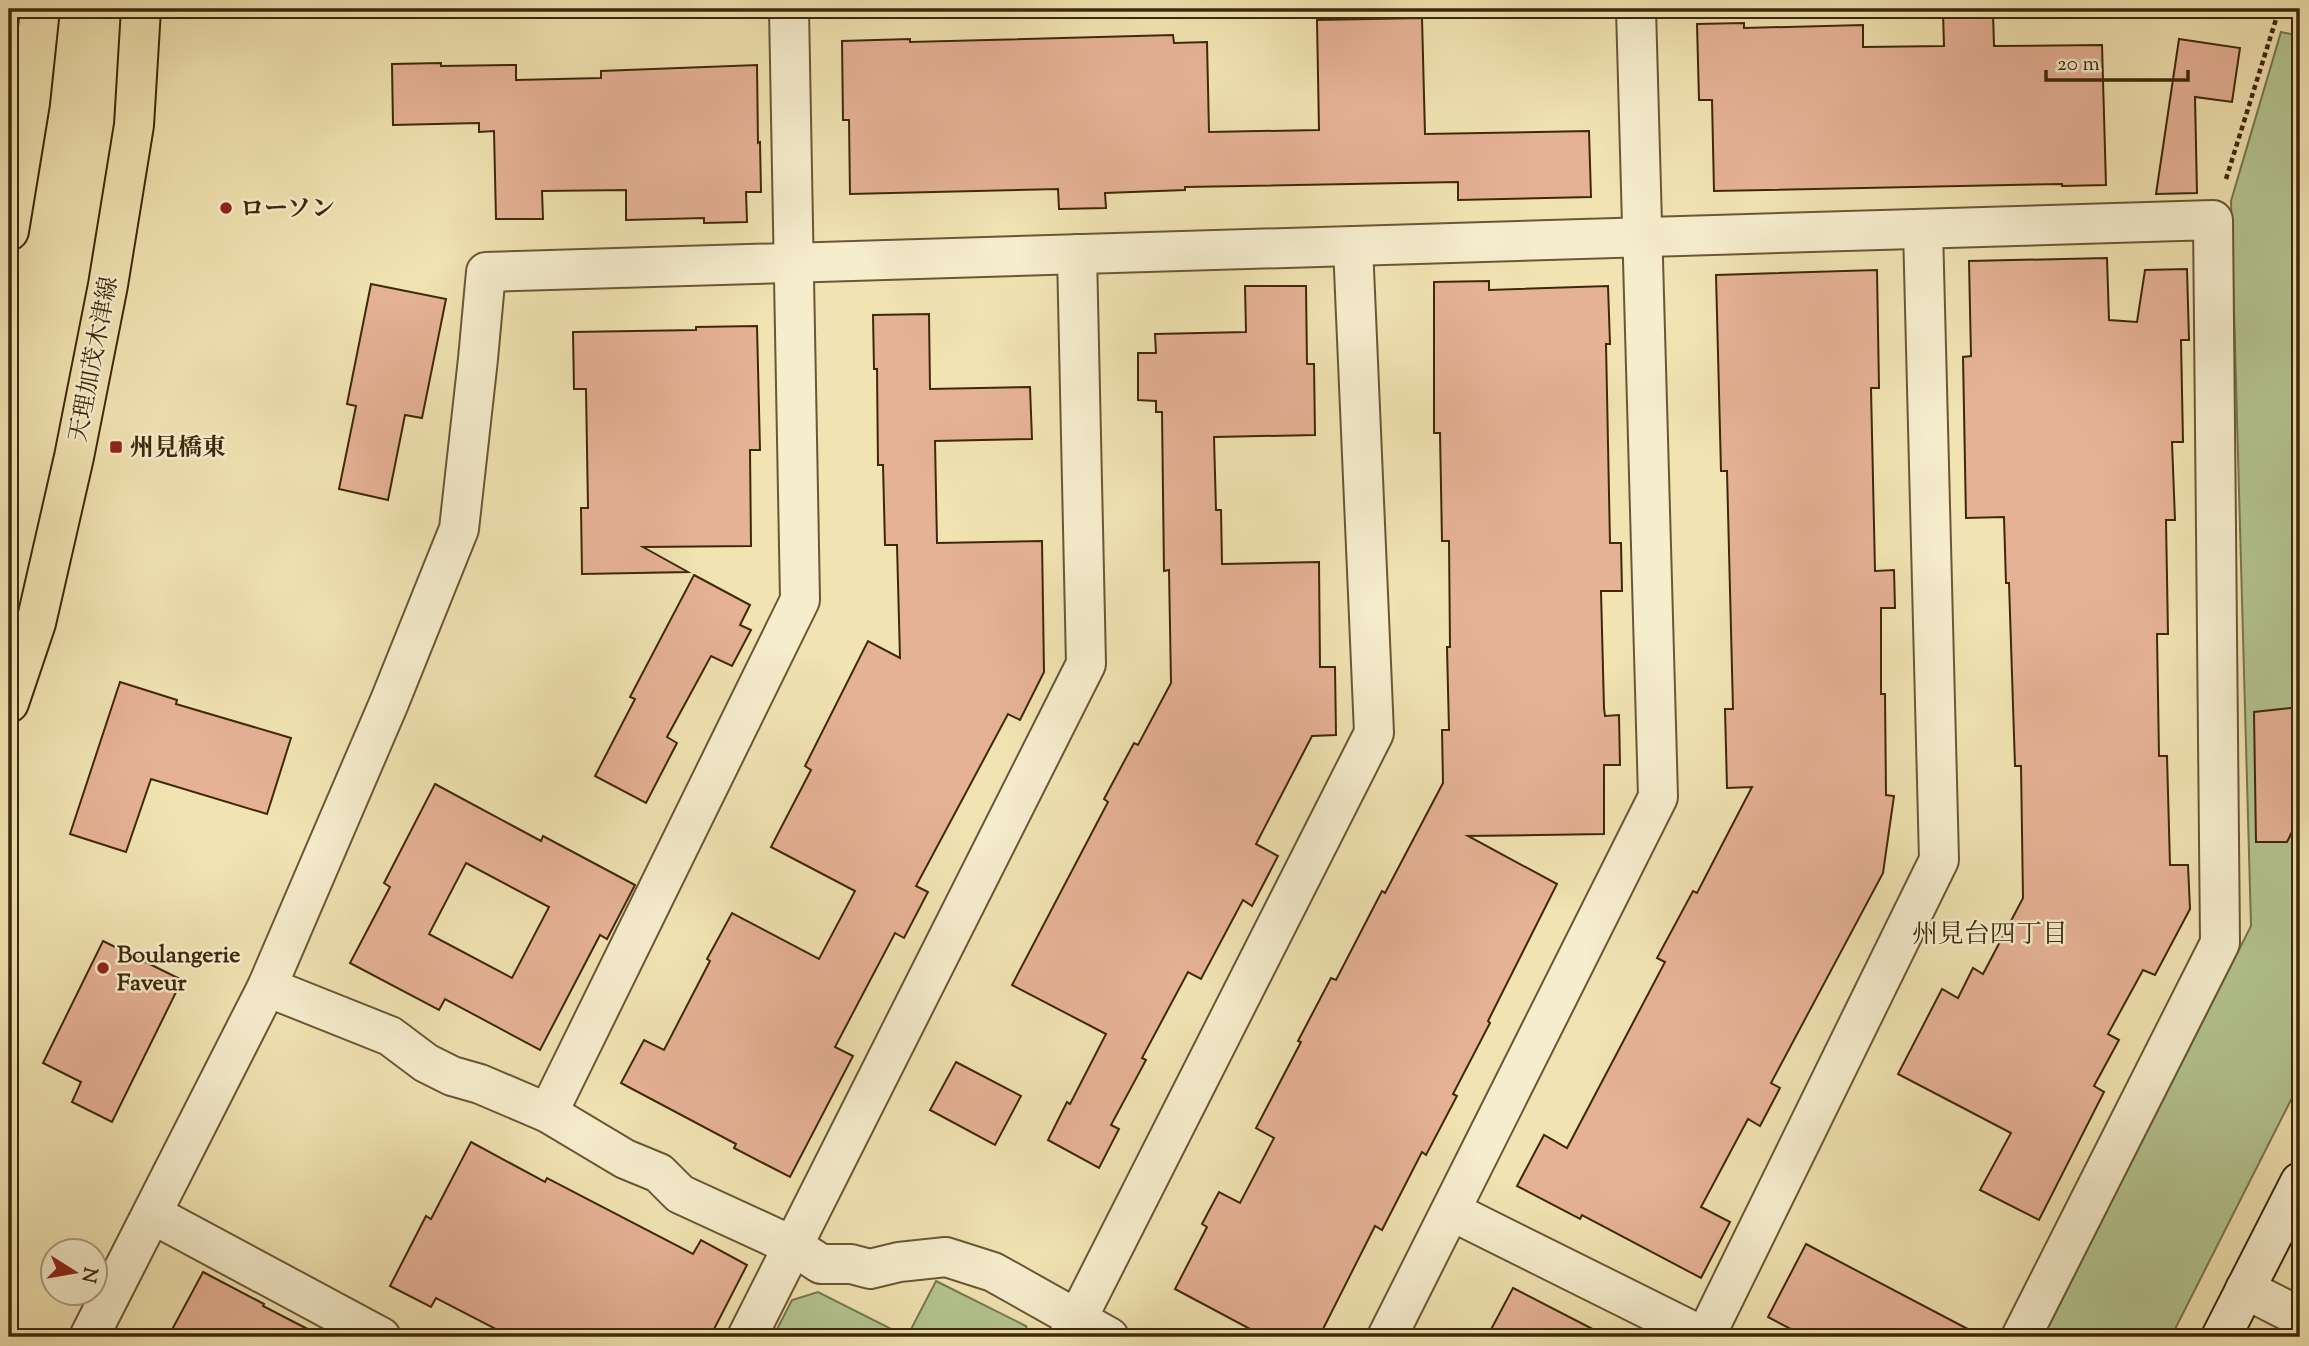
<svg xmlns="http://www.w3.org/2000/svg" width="2309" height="1346" font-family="'Sorts Mill Goudy','Noto Serif JP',serif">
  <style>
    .green { fill: #b4c591; stroke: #79764e; stroke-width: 2 }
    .building { fill: #e6b296; stroke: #3e280b; stroke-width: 2; fill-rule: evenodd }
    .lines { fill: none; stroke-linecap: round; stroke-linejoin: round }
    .street-casing { stroke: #6b5735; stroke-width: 42 }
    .secondary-casing { stroke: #3e280b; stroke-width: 42 }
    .primary-casing { stroke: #3e280b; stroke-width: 42 }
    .path { stroke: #3e280b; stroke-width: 4.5; stroke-dasharray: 5 3.5; stroke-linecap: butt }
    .street { stroke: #f6edcd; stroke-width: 38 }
    .secondary { stroke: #f6edcd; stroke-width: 38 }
    .primary { stroke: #f1e3b2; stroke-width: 38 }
    .poi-dot { fill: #8f2418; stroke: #f6edcd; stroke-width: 2.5 }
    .labels { text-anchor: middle; stroke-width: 5; stroke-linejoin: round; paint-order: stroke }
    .poi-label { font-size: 24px; font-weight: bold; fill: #3e280b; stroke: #f6edcd; text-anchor: start }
    .street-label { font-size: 24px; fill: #3e280b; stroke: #f6edcd }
    .neighbourhood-label { font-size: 26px; fill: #3e280b; stroke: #f6edcd }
  </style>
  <rect width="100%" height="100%" fill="#f1e3b2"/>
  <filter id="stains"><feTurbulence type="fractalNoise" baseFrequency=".00286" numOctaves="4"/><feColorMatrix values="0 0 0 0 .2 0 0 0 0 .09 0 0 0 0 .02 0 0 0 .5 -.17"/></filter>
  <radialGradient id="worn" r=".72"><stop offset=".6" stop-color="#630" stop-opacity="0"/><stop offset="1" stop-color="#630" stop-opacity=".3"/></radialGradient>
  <g class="green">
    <path d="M2281,32l19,4v1046l-129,255h-128l208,-411 -20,-725z"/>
    <path d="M936,1281l90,45 3,11h-256l19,-37 26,-8 89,45z"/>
  </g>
  <g class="building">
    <path d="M1993,12l1,34 108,-1 4,140 -44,1v-2l-348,7 -2,-91h-13l-2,-76 47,-1v5l119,-3v22l81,-1 -1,-33z"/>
    <path d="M1422,18l3,116 164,-3 2,66 -133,3v-18l-273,5v3l-80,3 1,15 -47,1 -1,-20 -208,5 -1,-74h-6l-1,-79 68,-2v3l263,-7 1,8 33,-1 2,90 110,-2 -2,-110z"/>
    <path d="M2179,39l61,9 -8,54 -37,-5 2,96 -41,1z"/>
    <path d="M441,63v3l75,-1v15l85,-2v-7l156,-6 1,78 2,-1 1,50h-15l1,30 -43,1v-5l-78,2v-30l-84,1 1,28h-47l-2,-88 -15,1v-9l-86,2 -1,-61z"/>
    <path d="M2107,258l2,62 28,2 8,-52 42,-1 2,71h-8l2,102h-11l3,78h-9l2,114h-11l2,122h8l3,109h18l2,44 -35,66 -12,-5 -35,64 11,6 -25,46 10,6 -65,128 -59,-30 31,-57 -113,-59 44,-85 16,9 15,-30 10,6 40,-76 -2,-132h-6l-6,-183h-3l-2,-66 -38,1 -3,-161 8,-1 -2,-95z"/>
    <path d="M1877,270l2,118h-8l4,183 19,-1 1,38h-14v86h4l1,101 8,1 -11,77 -112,210 9,5 -20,38 -12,-7 -47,88 29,15 -29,56 -119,-63 -2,4 -63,-33 27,-51 23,13 98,-186 -8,-4 36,-67 4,2 55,-106 -25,1 -2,-79h8l-6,-238h-6l-5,-196z"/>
    <path d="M1489,281v9l119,-4 2,58h-4l4,199h11l1,48h-21l3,117 1,8 14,-1 1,50h-16v69l-136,2 89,48 -69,137 2,2 -37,71 4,2 -31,59 -4,-3 -40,78 -7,-4 -56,111h-54l-90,-48 32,-62 -5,-3 17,-32 21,11 34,-65 -18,-10 45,-86 -3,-1 33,-63 5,2 46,-89 3,2 58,-110 -1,-53h7l-2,-83h3l-1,-106h-7l-2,-108h-6v-151z"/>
    <path d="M371,284l75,15 -24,119 -17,-3 -17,85 -49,-11 17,-83 -9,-2z"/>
    <path d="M1245,286h61l1,78h7l1,71 -101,2 2,73h5l1,54 97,-2 1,105h15l1,68 -24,1 -56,108 22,12 -26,50 -9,-6 -42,79 -13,-7 -46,86 4,2 -35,65 8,4 -20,39 -51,-28 19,-38 3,2 36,-70 -94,-49 96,-183 -4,-3 30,-56 4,2 33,-62 -2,-113 -5,1 -2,-159h-6v-11l-18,-1v-47h18l-1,-19 91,-2z"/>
    <path d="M929,314l1,75 100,-2 2,52 -97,2 2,102 105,-2 2,131 -24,48 -12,-6 -92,172 12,6 -24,46 -9,-5 -60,114 18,9 -63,121 -56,-29 2,-4 -115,-61 23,-43 20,10 46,-89 -3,-2 25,-46 87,46 36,-68 -84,-44 40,-77 -6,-4 63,-125 32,17 -3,-113h-12l-2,-80h-5l-1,-96h-3l-1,-54z"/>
    <path d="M757,326l3,124h-10l1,96 -108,1 45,25 -106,2 -1,-66h7l-2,-119h-12l-1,-57 123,-2v-3z"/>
    <path d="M694,575l56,30 -10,20 11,5 -19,36 -21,-10 -44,81 10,6 -31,60 -51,-27 40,-77 -5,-2z"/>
    <path d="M120,682l57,18 -1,4 115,34 -24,76 -116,-35 -25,73 -56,-18z"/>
    <path d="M2300,707v109l-13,26h-31l-2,-130z"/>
    <path d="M435,784l106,57 2,-5 92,49 -28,54 -7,-4 -60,115 -95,-51 -6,11 -89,-47 40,-76 -6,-4zM466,863l83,44 -37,71 -83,-44z"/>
    <path d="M103,941l79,39 -70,142 -40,-20 9,-20 -38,-19z"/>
    <path d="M956,1062l65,34 -26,49 -65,-35z"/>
    <path d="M471,1142l74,40 2,-4 146,76 8,-14 46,25 -37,72h-199l-75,-39 -5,9 -41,-21 36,-70 5,3z"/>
    <path d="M1806,1244l177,93h-177l-38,-20z"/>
    <path d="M203,1272l61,32 -1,2 60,31h-155z"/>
    <path d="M1513,1288l95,49h-121z"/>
  </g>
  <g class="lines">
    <defs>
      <g id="street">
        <path d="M267,987l123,49 36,27 26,13 28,8 68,29 77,46 34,14 21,21 113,52 28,18h30l19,5 29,-7 47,-5 47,15 116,65"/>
        <path d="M548,1113l252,-513 -11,-591"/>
        <path d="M1451,1211l253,126"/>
        <path d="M152,1214l229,123"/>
        <path d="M2245,1289l55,28"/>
        <path d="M89,1337l178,-350 122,-284 70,-174 19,-170 8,-87 1727,-52 7,723 -199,394"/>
        <path d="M747,1337l339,-673 -9,-410"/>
        <path d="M1068,1337l306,-604 -21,-487"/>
        <path d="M1387,1337l271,-540 -22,-788"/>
        <path d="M1705,1337l234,-477 -16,-631"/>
      </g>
      <path id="secondary" d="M2221,1337l79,-155"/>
      <g id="primary">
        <path d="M9,231l21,-128 10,-94"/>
        <path d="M9,703l27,-80 38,-166 34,-172 26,-160 7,-116"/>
      </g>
    </defs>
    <use href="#street" class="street-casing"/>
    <use href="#secondary" class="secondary-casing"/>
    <use href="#primary" class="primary-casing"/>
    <path class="path" d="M2226,179l51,-163"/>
    <use href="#street" class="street"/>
    <use href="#secondary" class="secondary"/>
    <use href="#primary" class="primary"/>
  </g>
  <g class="poi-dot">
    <circle cx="226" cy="208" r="7"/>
    <rect x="109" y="440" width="14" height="14" rx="3.5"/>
    <circle cx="103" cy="968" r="7"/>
  </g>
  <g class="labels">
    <g class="poi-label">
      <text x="240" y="216">ローソン</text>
      <text x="130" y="455">州見橋東</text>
      <text x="117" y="962">Boulangerie<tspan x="117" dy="28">Faveur</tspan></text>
    </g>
    <g class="street-label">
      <text transform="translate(93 359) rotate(-79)" y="8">天理加茂木津線</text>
    </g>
    <g class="neighbourhood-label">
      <text x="1990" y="942">州見台四丁目</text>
    </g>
  </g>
  <rect width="2309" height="1346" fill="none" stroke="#f1e3b2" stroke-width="35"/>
  <rect x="10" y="10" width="2288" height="1325" fill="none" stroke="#3e280b" stroke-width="3.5"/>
  <rect x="18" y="18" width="2274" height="1311" fill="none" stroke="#3e280b" stroke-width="2"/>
  <g transform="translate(74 1272) rotate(101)"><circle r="33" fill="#f6edcd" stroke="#ac9e7f" stroke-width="2"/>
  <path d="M0-5L12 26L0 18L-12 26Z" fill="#8f2418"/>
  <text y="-10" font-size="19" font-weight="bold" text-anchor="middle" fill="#3e280b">N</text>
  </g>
  <path d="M2046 70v10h142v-10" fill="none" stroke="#3e280b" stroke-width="3.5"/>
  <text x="2057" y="70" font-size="21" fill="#3e280b" stroke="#f6edcd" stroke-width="5" paint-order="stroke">20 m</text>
  <rect width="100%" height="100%" filter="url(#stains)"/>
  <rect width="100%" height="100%" fill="url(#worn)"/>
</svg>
